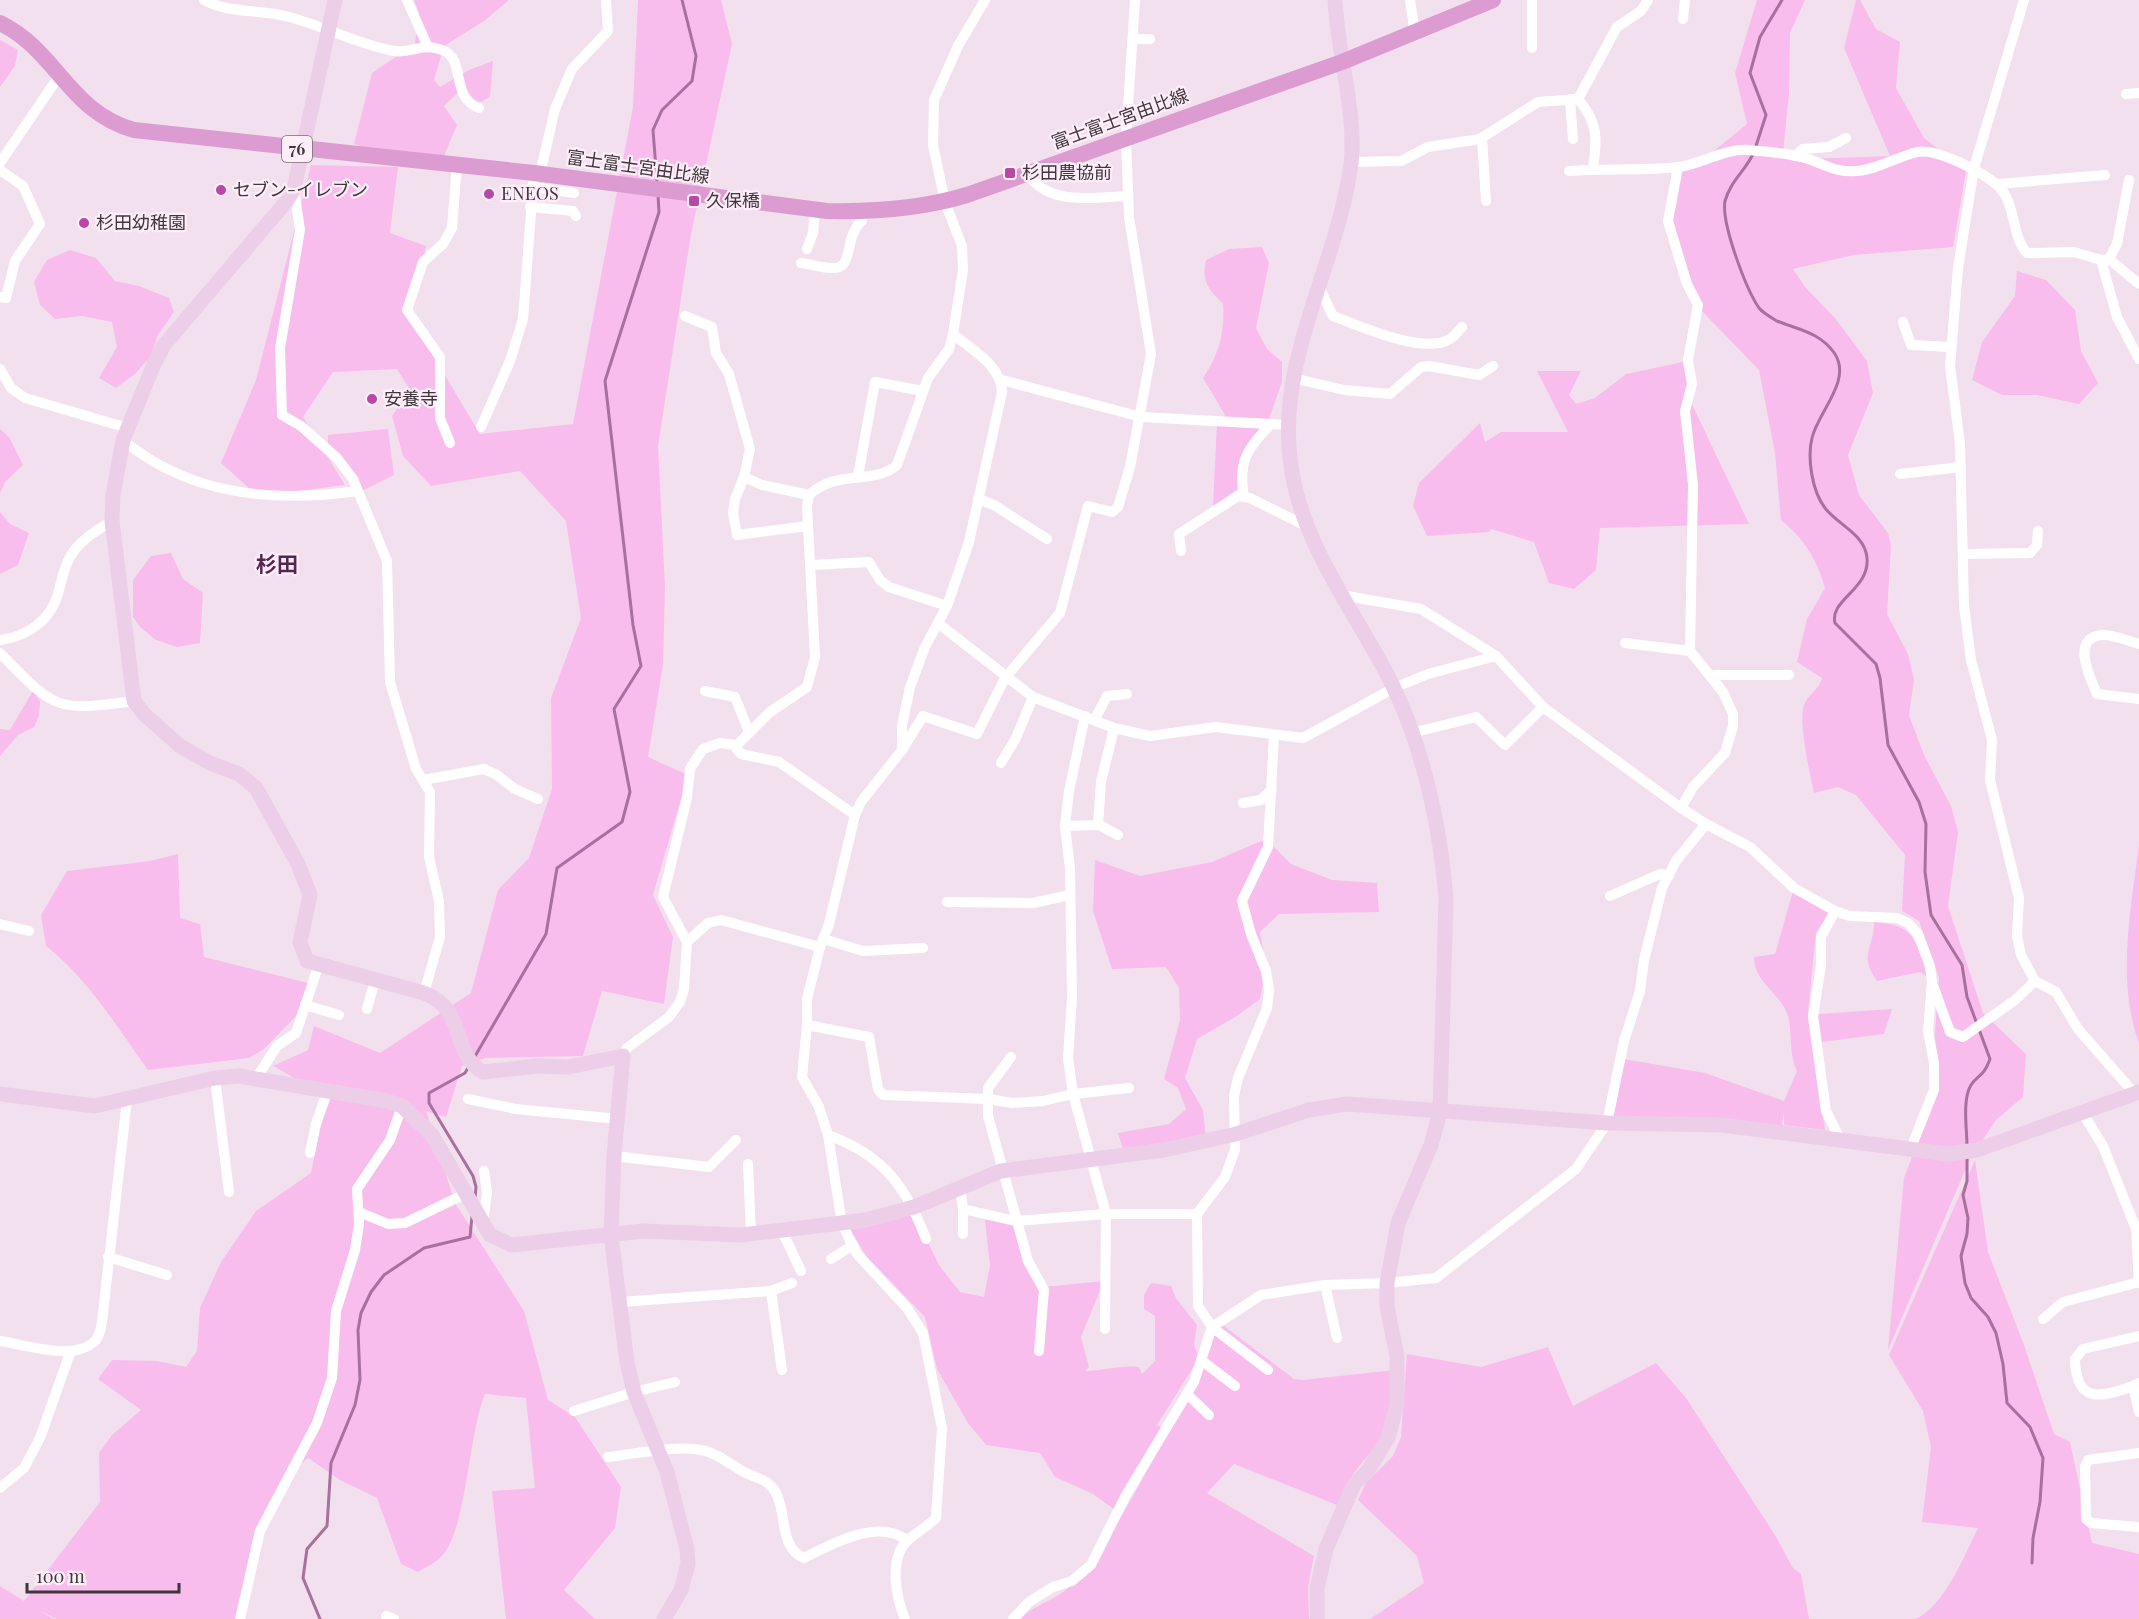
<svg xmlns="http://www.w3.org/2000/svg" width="2139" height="1619" font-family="'Playfair Display','Noto Sans JP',serif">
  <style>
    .green { fill: #f8bdec }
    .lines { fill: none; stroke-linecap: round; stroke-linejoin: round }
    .stream { stroke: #a7709d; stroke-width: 3 }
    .street { stroke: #fff; stroke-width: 10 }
    .secondary { stroke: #edcee8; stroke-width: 15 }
    .primary { stroke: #dc9cd1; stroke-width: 16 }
    .poi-dot { fill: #b748a6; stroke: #feeefa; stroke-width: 2 }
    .labels { text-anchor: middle; stroke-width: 4.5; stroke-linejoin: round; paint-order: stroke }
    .shield { fill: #feeefa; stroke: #786e76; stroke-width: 1.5 }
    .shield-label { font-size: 16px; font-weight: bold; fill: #3f373d }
    .street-label { font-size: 18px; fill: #3f373d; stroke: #feeefa }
    .poi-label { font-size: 18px; fill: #3f373d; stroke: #feeefa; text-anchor: start }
    .quarter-label { font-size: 21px; font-weight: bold; fill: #592451; stroke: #feeefa }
  </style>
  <rect width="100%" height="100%" fill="#f3e0ee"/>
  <g class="green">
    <path d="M414,0h95l-25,21 -40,25 -10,34 6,7 29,-17 24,-9 -3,36 -12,6 -17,-13 -17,16 13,19 -13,31 -63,-3 -27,-9 18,-71 43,-29 4,-31z"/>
    <path d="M638,0h83l11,44 -41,190 -33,212 7,141 -2,78 -15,92 40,18 -35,120 20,42 -9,67 -62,-13 -19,65 -98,2 -23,8 -16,51 -20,-6 29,92 69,108 24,89 27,17 46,70 -6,41 -51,62 31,29h-89l-14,-128 43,-3 -9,-90 -41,-4c-17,41 -18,137 -44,163 -6,6 -16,11 -23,15l-17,-8 -24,-66 -37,-18 -32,-22 -17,13 -39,71 -14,77h-182l-15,-8 12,8h-53v-33l24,15 76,-99 -1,-49 13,-18 29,-25 -43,-31 14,-19 45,1 29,6 11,-16 3,-43 21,-46 35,-51 55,-38 15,-77 -53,-30 35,-16 6,-24 66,27 91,-60 27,-103 31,-32 23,-69 -1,-91 30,-80 -15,-97 -46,-50 -89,15 -28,-30 -11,-40 18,-26 -13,-21 -64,3 -30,45 42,68 -87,11 -37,-33 35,-83 55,-215 87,2 -8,66 36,13 -16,71 70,117 93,-10 60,-317z"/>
    <path d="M1757,0h48l-15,33 -1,60 -6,60 25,6 82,-3 -46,-108 12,-48h4l16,29 24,13 -4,46 28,50 42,33 -13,76 -99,8 -61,14 12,18 30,31 32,43 6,32 -25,62 11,40 29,38 3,12 -4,69 21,40 6,26 -5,35 15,40 27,51 7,26 -10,74 35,107 43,41 -3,43 -27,23 -26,39 -82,191 16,-172 35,-93 -5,-39 5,-68 -20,-57 -17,-10 3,-56 -49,-60 -18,-8 -24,6c-4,-19 -16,-71 -10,-88 4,-11 16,-16 18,-27l-25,-16 10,-43 18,-31c-8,-29 -21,-49 -44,-68l-6,-67 -16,-83 -63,-65 -27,-78 9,-57 19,-5 50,-41 -12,-51z"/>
    <path d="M0,40l18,10 -3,16 -15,21z"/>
    <path d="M1262,247l7,16 -13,65 11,21 15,13v20l-13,37 -17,27 -10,40 -29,20 4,-84 8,-7 -22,-37c16,-23 22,-46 20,-74 -14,-14 -22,-22 -17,-44l23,-11z"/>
    <path d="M70,250l26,8 19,23 24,5 30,12 5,14 -16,23 -7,21 -16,18 -19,14 -17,-10 18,-31 -5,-25 -30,-6 -27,3 -15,-14 -6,-23 13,-22z"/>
    <path d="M2017,271l29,9 29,30 6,41 17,32 -19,21 -42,-9h-35l-30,-15 10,-38 33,-46z"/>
    <path d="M1683,362l7,38 59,124 -149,4 -4,42 -22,19 -25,-6 -15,-41 -43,-13 -2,3 -62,4 -14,-30 6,-23 61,-60 5,19 16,-10h67l-31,-61h44l-12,24 7,9 19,-6 31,-24z"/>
    <path d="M0,429l9,8 14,28 -18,17 -5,11z"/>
    <path d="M388,429l6,46 -36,18 -30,-46v-12z"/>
    <path d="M0,512l10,12 19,9 -11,32 -18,9z"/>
    <path d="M171,553l12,26 20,14 -3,50 -23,4 -21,-7 -16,-13 -7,-10v-37l18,-24z"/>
    <path d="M33,691l7,10 -1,15 -5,11 -16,8 -18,21v-27l10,1z"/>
    <path d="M1266,839l25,25 41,16 45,3 2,29 -100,2 -19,18 6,37 -6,30 -23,17 -40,23 -12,39 18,32 3,28 -82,14 -6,-19 51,-9 17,-15 -8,-21 -14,-9 16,-59 -1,-32 -13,-21 -54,2 -19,-58 2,-51 45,16 72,-14z"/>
    <path d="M2139,845v198c-23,-62 -8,-134 0,-198z"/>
    <path d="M178,854l2,64 20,6 4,33 108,27 -17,33 -31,32 -15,9 -101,12c-31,-43 -60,-91 -102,-124l-5,-31 26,-44 83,-10z"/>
    <path d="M1793,891l36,22 -13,20 -8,80 17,117 -41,-5v-13l-2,13 -169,-5 11,-61 81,14 79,28 13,-30c-9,-18 -4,-37 -9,-55 -7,-23 -34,-33 -34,-59l21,-3z"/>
    <path d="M1874,922c42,3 42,19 54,55l-8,-5 -43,9c-19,-28 -3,-31 -3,-59z"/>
    <path d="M1892,1009l-8,25 -62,8 -4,-28z"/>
    <path d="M1975,1160l13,92 36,93 30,89 16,8 22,101 47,11v65h-223c29,-14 48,-63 62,-91l-56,-6 9,-75 -8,-36 -34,-56z"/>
    <path d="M913,1212l26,53 21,27 24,5 6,-31 -5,-46 33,1 25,66 61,-6 -23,56 8,30 -4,4c19,0 33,-6 54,-4l3,7 13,-13v-45l-11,-7v-14l7,-12 20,3 5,12 21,27 -3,20 4,10 22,-32 74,56 9,1 92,-10 -9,63 -33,41 -16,31 -103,-41 -27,29 107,63 -6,31 1,32h-288c13,-15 36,-19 49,-33 53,-58 97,-150 126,-223l-39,62 4,2 -43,85 -25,-18 -38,-17 -15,-24 -54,-8 -18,-22 -31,-54 -12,-52 -58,-60 -17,-28z"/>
    <path d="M1548,1347l25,59 83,-43 30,35 89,137 18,33 8,6 8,45h-439l54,-36 -7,-27 -59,-56 8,-17 27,-27 8,-19 6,-83 74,13z"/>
  </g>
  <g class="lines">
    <g class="stream">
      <path d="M1755,149l11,-34 -16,-42 10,-36 22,-37"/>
      <path d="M1753,154c-8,17 -23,28 -28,47 -4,22 21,88 34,107 4,5 13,10 18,13 22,9 43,11 58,33 17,27 -17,58 -23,84 -5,20 0,53 13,70 13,17 40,26 42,50 3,31 -38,42 -32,65l41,41 4,14 8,67 31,57 7,22 -1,48 6,43 31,50 5,32 23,62c-7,19 -11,14 -19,26 -9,15 -4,44 -4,61"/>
      <path d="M657,182l-4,-52 9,-20 30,-29 4,-25 -14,-56"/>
      <path d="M474,1058l72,-124 11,-66 65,-46 8,-30 -16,-83 27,-43 -8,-41 -28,-244 54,-169 -1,-17"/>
      <path d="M469,1066l-4,7 -36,20v10l44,73 3,11 -1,11"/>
      <path d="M1967,1155v26l-4,14 5,23 -1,16 -6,22 4,27 6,15 17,19 8,16 7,31 4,39 23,24 13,31 -3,44 -7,36 -1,25"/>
      <path d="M320,1619l-17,-41 4,-29 20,-23 4,-63 24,-58 5,-25 -2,-50 3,-17 10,-21 13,-17 40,-27 46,-11 2,-21"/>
    </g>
    <g class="street">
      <path d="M204,0c24,14 58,9 85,17 35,9 68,27 105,34 17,3 28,-9 48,-1 25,9 7,46 37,58"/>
      <path d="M407,0l20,45"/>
      <path d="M1410,0l5,33"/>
      <path d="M2024,0l-50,168 -16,100 -8,98 10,78 4,162 7,54 21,80 -2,40 29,118 -2,38 4,19 14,26 21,11 22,37 56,64"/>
      <path d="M1683,19l2,-19"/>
      <path d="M1133,39h17"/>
      <path d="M1532,48v-48"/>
      <path d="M2126,94l13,-1"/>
      <path d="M1570,99l3,40"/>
      <path d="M1578,99l39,-72 24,-16 7,-11"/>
      <path d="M1578,99c21,25 19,39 15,70"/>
      <path d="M1482,138l4,63"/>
      <path d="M1795,156l8,-7 26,-2 17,-9"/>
      <path d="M1351,162l50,-1 27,-14 52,-8 58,-37 40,-3"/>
      <path d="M0,163l59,-87"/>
      <path d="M1678,167l-10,54 19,63 11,21 -10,55 4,24 -7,27 8,74 -3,166 33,41 10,22v12l-8,27 -32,34 -12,21"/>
      <path d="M0,170l23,16 17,38 -25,37 -9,37 -6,-1"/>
      <path d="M1569,171c36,-3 74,0 110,-4 23,-3 46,-19 70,-17 19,2 40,3 59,9 16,5 29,14 48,12 20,-1 41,-14 61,-19 20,-4 63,19 79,32 21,17 14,50 31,69l47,-1 27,8 8,-1 30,25"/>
      <path d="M1027,173c22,34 66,24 101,23"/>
      <path d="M540,174l15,-65 17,-40 36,-38 -2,-31"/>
      <path d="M1997,184l108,-9"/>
      <path d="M532,187l42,6"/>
      <path d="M294,189l6,41 -20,118 2,67 19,11 36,32 16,21 34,82 3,121 26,87 14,23 -1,65 10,44 1,36 -16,56"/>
      <path d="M530,207l43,4 3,5"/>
      <path d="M807,249l6,-16 2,-23"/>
      <path d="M2109,259l8,-15 12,-64"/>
      <path d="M2101,260l16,57 22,42"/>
      <path d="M801,263c10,1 24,6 34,5 19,-1 9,-33 27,-47l1,-10"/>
      <path d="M1318,285l15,31c27,10 89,38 115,24 6,-2 10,-9 14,-13"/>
      <path d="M685,316l27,11 4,26 13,21 21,75 -6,28 -9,22 -2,14 4,22 71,-9"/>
      <path d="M1903,322l8,23 40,2"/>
      <path d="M0,369l11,19 14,10 103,30"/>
      <path d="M1293,378l51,12 46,4 31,-27 8,-1 50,9 14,-9"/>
      <path d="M1002,380l139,37 147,8"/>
      <path d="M481,427l29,-66 13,-42 11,-146"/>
      <path d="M123,440c67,56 151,63 234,51"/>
      <path d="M450,443l-10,-25v-61l-33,-47 16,-48 20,-18 9,-16 5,-64"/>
      <path d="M1900,474l61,-7"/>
      <path d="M858,476l17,-94 48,9"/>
      <path d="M744,477l18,8 47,10"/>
      <path d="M1244,497c-6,-34 2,-47 25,-71"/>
      <path d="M978,499l16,6 53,34"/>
      <path d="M1181,551l-2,-17 59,-38 12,2 56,28"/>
      <path d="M1964,554l66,-1 7,-8 1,-14"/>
      <path d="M812,565l57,-3 11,18 9,7 58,19"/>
      <path d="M1341,595l80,14 75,47 47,51 138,101 25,16 44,23 44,41 41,23 15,5 47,2 11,5 10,11 12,32 2,16 -4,49 6,32v27l-23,58"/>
      <path d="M939,624l94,73 81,31 36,8 66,-9 87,11 91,-50 34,-14 68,-18"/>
      <path d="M0,640c25,-3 49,-18 57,-43 4,-12 6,-28 13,-40 10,-17 26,-26 42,-36"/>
      <path d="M1625,643l65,8"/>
      <path d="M2139,644c-11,-3 -26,-10 -37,-9 -32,3 -12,42 -5,59l42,5"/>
      <path d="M0,653c55,56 54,59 134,48"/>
      <path d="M1712,678l3,-3h74"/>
      <path d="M705,691l30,6 14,35"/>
      <path d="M1085,716l-16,75 -4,35 5,43 2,128 -4,61 5,36 33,120 -1,115"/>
      <path d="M1095,719l12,-23 20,-2"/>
      <path d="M1412,733l64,-16 29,28 38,-38"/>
      <path d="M737,745l-1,3 5,6 38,8 76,53"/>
      <path d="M902,750l21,-34 54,18 28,-56 55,-65 28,-107 24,6 6,-5 12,-40 21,-113 -22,-137 -3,-79 9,-138"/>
      <path d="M1001,763l15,-25 17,-41"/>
      <path d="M423,780l61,-11 13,6 18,14 23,10"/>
      <path d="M1243,803l18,-3 11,-11"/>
      <path d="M1098,825l3,-43 13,-54"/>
      <path d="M1065,826l34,-1 19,10"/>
      <path d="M1610,896l50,-22 9,2"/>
      <path d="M947,902l86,1 37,-8"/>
      <path d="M1835,911l-14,26v28l-8,52 13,94 14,28"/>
      <path d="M0,924l29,7"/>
      <path d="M823,939l40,12 60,-3"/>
      <path d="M687,942l-24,-45 24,-99 3,-29 13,-20 17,-6 17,2 33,-33 37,-25 8,-30 -8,-150 2,-12c29,-27 64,-9 88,-30l31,-87 21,-29 4,-15"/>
      <path d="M820,947l-13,52v26l62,12 9,52 5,6 105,4 24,4 31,-2 30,-7 56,-6"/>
      <path d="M1934,988l16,44 13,5 52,-37 20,-19"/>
      <path d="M305,1005l34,10"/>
      <path d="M367,1009l8,-29"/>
      <path d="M807,1025l-5,52 17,30 9,28 14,89 15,30 50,54 16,25 19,95 -6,90c-9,9 -21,15 -30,24 -17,18 -10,56 -1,77"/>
      <path d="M623,1056l4,-8 42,-31 11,-15 4,-13 3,-47 21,-19 13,-3 99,27 9,-23 26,-109 6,-13 41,-52v-24l8,-39 15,-40 22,-41 22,-64 33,-150c-1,-27 -30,-42 -49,-58l10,-64 -1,-24 -17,-44 -12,-57 1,-45 24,-54 27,-46"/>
      <path d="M1011,1057l-23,31v28l40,145 16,29 -5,61"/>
      <path d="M257,1077l20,-31 19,-13 23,-69"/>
      <path d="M215,1078l14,114"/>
      <path d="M468,1099l48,10 102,10"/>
      <path d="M2082,1112l21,34 33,83 3,54"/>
      <path d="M828,1135c55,20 78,51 98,104"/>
      <path d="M310,1153l6,-29 12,-34"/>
      <path d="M614,1156l95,11 27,-27"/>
      <path d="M748,1164l3,71"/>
      <path d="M960,1187l3,22 52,12 91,-7h91"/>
      <path d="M359,1212l29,12 17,-1 62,-30"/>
      <path d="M483,1222l4,-29 -3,-22"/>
      <path d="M782,1231l19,40"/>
      <path d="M963,1234v-25"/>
      <path d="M108,1257l59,18"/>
      <path d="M831,1259l22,-14"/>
      <path d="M1325,1285l12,53"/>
      <path d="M771,1291l21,-8"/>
      <path d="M621,1302l150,-11 11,79"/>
      <path d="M2043,1319l20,-17 76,-20"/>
      <path d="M0,1341c27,4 76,21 96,-1 4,-5 5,-13 6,-18l25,-222"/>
      <path d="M1201,1360l34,26"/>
      <path d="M1268,1370l-56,-43 -14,-21 -1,-92 28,-37 10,-27 -1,-54 4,-18 29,-70 2,-18 -3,-19 -15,-37 -9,-33 26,-54 6,-112"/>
      <path d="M2139,1383l-6,3 6,26"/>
      <path d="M2133,1386c-33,12 -57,18 -58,-27l8,-10 56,-13"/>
      <path d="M1187,1394l22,21"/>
      <path d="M574,1411l60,-19 41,-10"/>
      <path d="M2139,1453l-51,7 -3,7 1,52 5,4 48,4"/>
      <path d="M608,1457c27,-3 66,-12 93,-7 15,2 31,16 45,23 12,6 22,6 30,20 11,20 3,55 28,65 27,-14 77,-41 103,-17"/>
      <path d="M0,1488l24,-20 16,-30 30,-85"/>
      <path d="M386,1616l8,3"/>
      <path d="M240,1619l20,-88 57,-108 15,-45 4,-67 19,-61 4,-26 -2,-35 33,-49 12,-34"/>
      <path d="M1013,1619l16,-17 24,-15 19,-6 19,-16 35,-70 68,-113 18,-55 49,-32 64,-10 62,-2 49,-5 140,-109 31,-46 17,-82 16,-50 4,-31 18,-72 14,-27 30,-37"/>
    </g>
    <g class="secondary">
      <path d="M335,0l-41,189 -8,13 -122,143 -10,19 -31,76 -10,55 -1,26 22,180 10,13 36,32 30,17 29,11 17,14 42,76 12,31 -10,47 7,19 117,32c44,17 25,59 59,79l54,-6 31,1 55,-11 -9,100 -3,79 16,127 7,30 33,80 20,77 1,15 -7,26 -17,29"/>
      <path d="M0,1094l95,12 120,-28 24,-2 148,25 15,5 30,29 58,100 22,10 131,-14 98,4 125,-15 48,-13 87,-36 163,-21 72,-16 73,-24 38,-6 260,19 115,2 226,29 29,-4 162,-58"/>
      <path d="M1317,1619v-31l9,-39 28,-65 13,-12 21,-34 9,-34v-48l-10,-49v-24l11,-60 33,-78 9,-33 6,-214c-6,-70 -22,-146 -52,-210 -37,-76 -95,-143 -104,-230 -12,-102 48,-195 61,-294 6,-48 -14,-114 -16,-164"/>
    </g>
    <path class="primary" d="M0,23c56,27 70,90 134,107l400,43 293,38c47,1 94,-2 140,-16l375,-133 151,-62"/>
  </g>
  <g class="poi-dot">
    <rect x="1004" y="167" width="12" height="12" rx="3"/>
    <circle cx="221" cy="190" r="6"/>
    <circle cx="489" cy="194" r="6"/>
    <rect x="688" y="195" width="12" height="12" rx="3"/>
    <circle cx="84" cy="223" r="6"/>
    <circle cx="372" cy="399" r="6"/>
  </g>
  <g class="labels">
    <rect class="shield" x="282" y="136" width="30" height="26" rx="4.5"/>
    <g class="shield-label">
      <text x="297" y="155">76</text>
    </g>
    <g class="street-label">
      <text transform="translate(1120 119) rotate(-20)" y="6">富士富士宮由比線</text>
      <text transform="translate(638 167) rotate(8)" y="6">富士富士宮由比線</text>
    </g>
    <g class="poi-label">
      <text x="1022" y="179">杉田農協前</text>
      <text x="233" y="196">セブン-イレブン</text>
      <text x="501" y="200">ENEOS</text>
      <text x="706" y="207">久保橋</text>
      <text x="96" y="229">杉田幼稚園</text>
      <text x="384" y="405">安養寺</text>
    </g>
    <g class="quarter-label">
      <text x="277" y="572">杉田</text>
    </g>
  </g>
  <path d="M27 1583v9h152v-9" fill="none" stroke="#3f373d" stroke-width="3"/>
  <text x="36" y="1583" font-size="18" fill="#3f373d" stroke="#feeefa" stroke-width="4.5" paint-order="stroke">100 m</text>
</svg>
